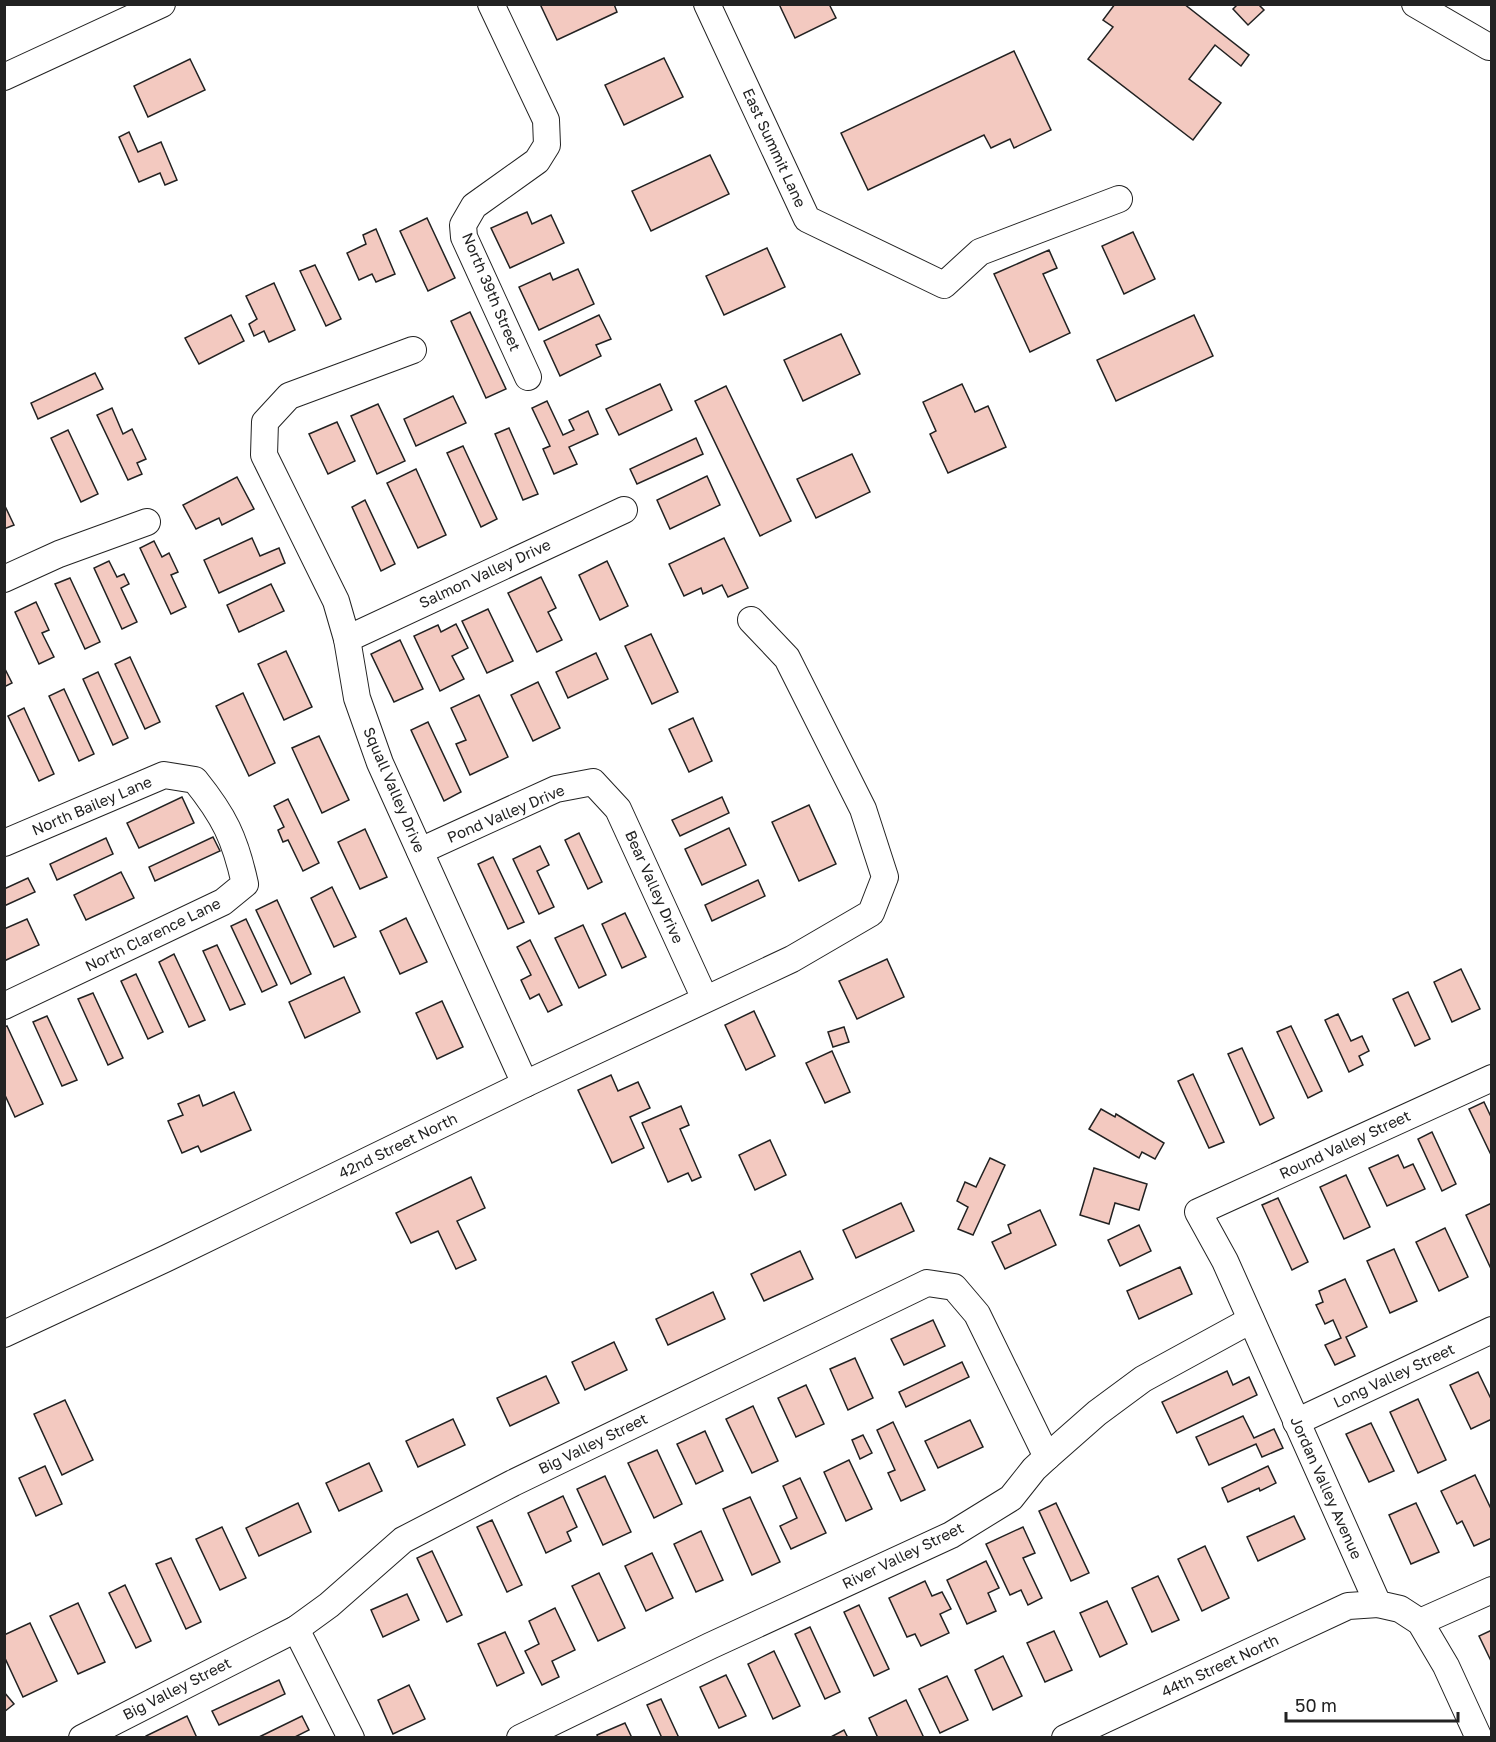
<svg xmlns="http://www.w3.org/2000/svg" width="1496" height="1742" font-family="'Golos Text',sans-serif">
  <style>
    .building { fill: #f3c9c0; stroke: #222; stroke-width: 1.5 }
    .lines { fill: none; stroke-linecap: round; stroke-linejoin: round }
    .minor-casing { stroke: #222; stroke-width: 28 }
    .minor { stroke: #fff; stroke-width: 26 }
    .labels { text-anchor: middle; stroke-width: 4.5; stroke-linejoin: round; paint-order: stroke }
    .street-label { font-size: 15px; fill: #222; stroke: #fff }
  </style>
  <rect width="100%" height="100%" fill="#fff"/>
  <g class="building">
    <path d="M540,4h74l3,8 -60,28z"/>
    <path d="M779,4h50l7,14 -41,20z"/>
    <path d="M1115,4h69l65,51 -8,11 -26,-21 -26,34 32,24 -28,37 -105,-81 25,-32 -10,-7z"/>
    <path d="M1238,4h20l6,6 -16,15 -15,-16z"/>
    <path d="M1014,51l37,79 -37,18 -4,-9 -19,9 -7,-13 -116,55 -27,-57z"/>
    <path d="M664,58l19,39 -59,28 -19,-40z"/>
    <path d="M190,59l15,31 -57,27 -14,-31z"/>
    <path d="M129,132l9,20 23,-10 16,38 -12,5 -5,-12 -21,9 -20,-45z"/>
    <path d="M710,155l19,39 -78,37 -19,-40z"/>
    <path d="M527,212l5,12 19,-9 13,28 -54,25 -19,-40z"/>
    <path d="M427,218l28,60 -27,13 -28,-60z"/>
    <path d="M376,229l19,45 -19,8 -4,-8 -13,6 -12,-27 19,-9 -3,-9z"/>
    <path d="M1133,232l22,47 -31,15 -22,-48z"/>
    <path d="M767,248l18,39 -61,28 -18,-39z"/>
    <path d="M1049,250l8,18 -14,6 27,59 -40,19 -36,-78z"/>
    <path d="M315,265l26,54 -15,7 -26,-55z"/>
    <path d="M578,269l16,35 -55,26 -20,-43 31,-14 3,7z"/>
    <path d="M274,283l21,47 -26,12 -5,-11 -10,5 -5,-12 8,-5 -11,-23z"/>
    <path d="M470,312l36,77 -20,9 -35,-77z"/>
    <path d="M231,315l13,26 -45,23 -14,-26z"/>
    <path d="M599,315l12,24 -15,6 5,11 -41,20 -16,-35z"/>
    <path d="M1194,315l19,41 -97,45 -19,-41z"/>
    <path d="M841,334l19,40 -57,27 -19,-41z"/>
    <path d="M95,373l8,16 -65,30 -7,-16z"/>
    <path d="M660,384l12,26 -53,25 -13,-26z"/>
    <path d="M962,384l13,28 13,-6 18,41 -58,26 -18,-39 6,-3 -13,-29z"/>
    <path d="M726,386l65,135 -31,15 -65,-135z"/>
    <path d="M453,396l13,27 -50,23 -12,-27z"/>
    <path d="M547,401l16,34 11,-5 -5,-10 19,-9 10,23 -29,13 8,17 -23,10 -11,-25 7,-3 -18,-38z"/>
    <path d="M378,404l27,57 -28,13 -26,-58z"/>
    <path d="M112,408l11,26 9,-5 14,30 -9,4 5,11 -14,6 -31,-65z"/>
    <path d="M337,422l18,39 -27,13 -19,-40z"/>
    <path d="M509,428l29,66 -15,6 -28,-66z"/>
    <path d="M68,430l30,64 -17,8 -30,-64z"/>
    <path d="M696,438l7,16 -66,30 -7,-15z"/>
    <path d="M463,446l34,73 -16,8 -34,-74z"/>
    <path d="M852,454l18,38 -54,26 -19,-39z"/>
    <path d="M416,469l30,66 -28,13 -31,-65z"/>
    <path d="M707,476l13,29 -50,24 -13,-29z"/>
    <path d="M237,477l17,32 -32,16 -3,-7 -23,11 -13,-24z"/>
    <path d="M365,500l30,64 -14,7 -29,-64z"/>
    <path d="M4,504l10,21 -10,4z"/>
    <path d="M252,538l8,18 19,-8 6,15 -66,30 -15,-33z"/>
    <path d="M724,538l24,50 -20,9 -6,-12 -19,9 -2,-6 -17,8 -15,-32z"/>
    <path d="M154,541l8,16 7,-4 9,19 -7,3 15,32 -15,7 -31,-66z"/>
    <path d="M109,561l8,16 7,-3 5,10 -8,4 16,34 -15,7 -28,-61z"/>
    <path d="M607,561l21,45 -28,14 -21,-45z"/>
    <path d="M541,577l15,31 -8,4 14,28 -25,12 -29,-59z"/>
    <path d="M70,578l30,64 -15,7 -30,-65z"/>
    <path d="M271,584l13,27 -45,21 -12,-27z"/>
    <path d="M36,602l13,28 -7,3 12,24 -15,7 -24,-52z"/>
    <path d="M488,609l25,52 -26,12 -25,-52z"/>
    <path d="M456,624l12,24 -16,8 12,23 -24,12 -26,-55 24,-11 3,7z"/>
    <path d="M651,634l27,58 -26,12 -27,-58z"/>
    <path d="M400,640l23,49 -29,13 -23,-48z"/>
    <path d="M286,651l26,56 -28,13 -26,-56z"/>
    <path d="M596,653l12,26 -40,19 -12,-26z"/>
    <path d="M130,657l30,65 -15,7 -30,-65z"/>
    <path d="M4,667l8,16 -8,4z"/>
    <path d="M98,672l30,66 -15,7 -30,-66z"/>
    <path d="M538,682l22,46 -27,13 -22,-46z"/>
    <path d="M64,689l30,65 -15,7 -30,-65z"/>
    <path d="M243,693l32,70 -26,13 -33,-70z"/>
    <path d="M479,695l29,62 -38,18 -14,-31 10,-4 -15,-32z"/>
    <path d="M24,708l30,66 -15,7 -31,-65z"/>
    <path d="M693,718l19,43 -23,11 -20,-43z"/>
    <path d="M428,722l33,70 -17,9 -33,-71z"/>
    <path d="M319,736l30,64 -27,13 -30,-65z"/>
    <path d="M182,797l12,26 -55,25 -12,-25z"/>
    <path d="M722,797l7,16 -49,23 -8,-16z"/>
    <path d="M288,799l31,64 -16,8 -15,-31 -5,2 -5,-12 6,-3 -10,-21z"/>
    <path d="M809,805l27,59 -37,17 -27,-59z"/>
    <path d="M729,828l17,37 -44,20 -17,-36z"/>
    <path d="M365,829l22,48 -27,12 -22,-47z"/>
    <path d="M579,833l23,49 -14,7 -23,-49z"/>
    <path d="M213,837l7,14 -65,30 -6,-14z"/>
    <path d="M106,838l7,16 -56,26 -7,-16z"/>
    <path d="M540,846l9,19 -12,6 17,36 -15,7 -26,-55z"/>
    <path d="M493,857l31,65 -16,7 -30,-65z"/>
    <path d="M121,872l13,26 -48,22 -12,-25z"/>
    <path d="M28,878l7,14 -31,14v-17z"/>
    <path d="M758,880l7,16 -53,25 -7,-16z"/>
    <path d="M332,887l24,50 -22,10 -23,-49z"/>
    <path d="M277,900l34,74 -20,10 -35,-74z"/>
    <path d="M625,913l21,44 -24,11 -20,-44z"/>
    <path d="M406,918l21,44 -27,12 -20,-43z"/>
    <path d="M27,919l12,26 -35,16v-32z"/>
    <path d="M246,919l31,66 -15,7 -31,-66z"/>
    <path d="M583,925l23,50 -27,13 -24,-50z"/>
    <path d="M530,940l32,65 -14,7 -9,-18 -9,5 -9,-19 10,-5 -14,-28z"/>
    <path d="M217,945l28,59 -15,6 -27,-59z"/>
    <path d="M174,954l31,66 -16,7 -30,-65z"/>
    <path d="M887,959l17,38 -47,22 -18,-38z"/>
    <path d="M1461,969l19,40 -28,13 -18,-40z"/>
    <path d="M136,974l27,58 -15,7 -27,-58z"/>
    <path d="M344,977l16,35 -55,26 -16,-36z"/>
    <path d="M1408,992l22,47 -15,7 -22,-47z"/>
    <path d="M93,993l30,65 -15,7 -30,-66z"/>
    <path d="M442,1001l21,46 -26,12 -21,-46z"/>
    <path d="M754,1011l21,45 -29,14 -21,-45z"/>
    <path d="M1338,1014l13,27 11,-5 7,15 -10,5 4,9 -14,7 -24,-52z"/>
    <path d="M47,1016l30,64 -15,6 -29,-64z"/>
    <path d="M7,1026l36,78 -28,13 -11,-24v-66z"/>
    <path d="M1291,1026l31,65 -14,7 -31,-66z"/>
    <path d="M844,1027l5,15 -16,5 -5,-15z"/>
    <path d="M1242,1048l32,70 -14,7 -32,-71z"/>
    <path d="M832,1051l18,41 -25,11 -19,-40z"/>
    <path d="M1193,1074l31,68 -15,6 -31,-67z"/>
    <path d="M611,1075l7,16 20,-9 12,26 -20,9 14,31 -32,15 -34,-73z"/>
    <path d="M234,1092l17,38 -50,22 -3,-6 -16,7 -14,-32 15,-6 -5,-11 21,-9 4,11z"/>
    <path d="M1484,1102l8,17v38l-23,-48z"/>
    <path d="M681,1106l8,19 -9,4 21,48 -9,4 -4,-8 -20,9 -26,-59z"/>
    <path d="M1101,1109l14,8 1,-3 48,29 -9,16 -13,-7 -3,6 -50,-29z"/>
    <path d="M1432,1132l24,52 -14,7 -24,-52z"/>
    <path d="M770,1140l16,35 -31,15 -16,-35z"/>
    <path d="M1398,1155l6,13 9,-4 12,25 -38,17 -18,-38z"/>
    <path d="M990,1158l15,7 -32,70 -15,-6 10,-22 -11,-6 8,-19 11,5z"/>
    <path d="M1094,1168l53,16 -8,26 -24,-7 -6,21 -29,-9z"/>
    <path d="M1346,1175l24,52 -26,12 -24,-52z"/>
    <path d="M471,1177l14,31 -28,13 19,39 -20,9 -18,-38 -27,12 -15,-30z"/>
    <path d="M1278,1198l30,64 -16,8 -30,-65z"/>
    <path d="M901,1203l13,28 -58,27 -13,-28z"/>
    <path d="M1492,1203v68l-26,-56z"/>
    <path d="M1040,1210l16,35 -51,24 -13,-27 19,-9 -3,-8z"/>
    <path d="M1139,1225l12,26 -31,15 -12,-26z"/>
    <path d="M1445,1228l23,49 -29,14 -23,-49z"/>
    <path d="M1394,1249l23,52 -27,12 -23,-52z"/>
    <path d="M800,1251l13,28 -49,22 -13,-27z"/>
    <path d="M1180,1267l12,27 -53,25 -12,-28z"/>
    <path d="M1345,1279l22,48 -21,10 9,19 -20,9 -10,-20 16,-7 -8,-18 -8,4 -9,-19 7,-3 -4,-11z"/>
    <path d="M713,1292l12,27 -57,26 -12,-26z"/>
    <path d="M933,1320l12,26 -41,19 -13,-26z"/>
    <path d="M614,1342l13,28 -42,20 -13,-28z"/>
    <path d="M855,1358l18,40 -25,12 -18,-41z"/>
    <path d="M962,1362l7,15 -63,30 -7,-15z"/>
    <path d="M1227,1371l6,14 16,-8 8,18 -80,38 -15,-31z"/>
    <path d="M1478,1372l14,29v18l-21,10 -21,-44z"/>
    <path d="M546,1376l13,27 -49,23 -13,-28z"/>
    <path d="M806,1385l18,39 -28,13 -18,-39z"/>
    <path d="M1418,1399l28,61 -28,13 -28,-61z"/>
    <path d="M65,1400l28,60 -31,15 -28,-61z"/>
    <path d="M753,1406l25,55 -26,12 -26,-54z"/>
    <path d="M1243,1416l11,22 20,-9 9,19 -21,9 -6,-13 -47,21 -13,-28z"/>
    <path d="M453,1419l12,26 -47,22 -12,-26z"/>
    <path d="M970,1420l13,27 -45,21 -13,-27z"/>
    <path d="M893,1422l32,68 -24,11 -13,-28 7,-3 -18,-40z"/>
    <path d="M1371,1423l23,48 -25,11 -23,-48z"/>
    <path d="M705,1431l18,40 -27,13 -19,-40z"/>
    <path d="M863,1435l9,18 -12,6 -8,-19z"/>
    <path d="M657,1450l25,54 -28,14 -26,-55z"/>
    <path d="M849,1460l23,49 -26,12 -22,-49z"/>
    <path d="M369,1463l13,28 -43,20 -13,-28z"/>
    <path d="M45,1466l17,38 -26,12 -17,-38z"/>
    <path d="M1268,1466l8,17 -16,8 -1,-3 -31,14 -6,-14z"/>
    <path d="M1475,1475l17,36v27l-18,8 -12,-25 -5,3 -16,-33z"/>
    <path d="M605,1476l26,56 -28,13 -26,-56z"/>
    <path d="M800,1478l26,55 -35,16 -11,-23 17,-8 -14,-32z"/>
    <path d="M563,1496l14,31 -10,5 4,9 -25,12 -18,-40z"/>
    <path d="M750,1497l30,65 -28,13 -29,-66z"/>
    <path d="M298,1503l13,29 -52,24 -13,-28z"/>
    <path d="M1056,1503l33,70 -18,8 -32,-70z"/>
    <path d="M1416,1503l23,49 -28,12 -22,-49z"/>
    <path d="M1294,1516l11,23 -47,22 -11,-24z"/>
    <path d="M492,1520l30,65 -15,7 -30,-65z"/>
    <path d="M222,1527l24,51 -26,12 -24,-51z"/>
    <path d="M1023,1527l12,26 -12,5 19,40 -14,7 -7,-15 -11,5 -24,-51z"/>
    <path d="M701,1531l22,49 -27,12 -22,-48z"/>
    <path d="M1205,1546l24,52 -27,13 -24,-52z"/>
    <path d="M432,1551l30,64 -15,7 -30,-64z"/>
    <path d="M652,1553l21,45 -27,13 -21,-45z"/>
    <path d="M171,1558l30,64 -15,7 -30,-65z"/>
    <path d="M986,1561l13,27 -11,5 8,18 -29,13 -20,-44z"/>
    <path d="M599,1573l26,55 -27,13 -26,-55z"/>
    <path d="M1158,1576l21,44 -27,12 -20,-44z"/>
    <path d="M925,1581l7,15 10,-4 9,17 -11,5 9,19 -28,13 -6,-12 -8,3 -18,-39z"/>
    <path d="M125,1585l26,56 -15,7 -27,-55z"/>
    <path d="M407,1594l12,26 -36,17 -12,-27z"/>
    <path d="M1107,1601l20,43 -27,13 -20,-44z"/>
    <path d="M78,1603l27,59 -27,12 -28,-58z"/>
    <path d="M859,1605l30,64 -15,7 -30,-64z"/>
    <path d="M555,1608l20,42 -23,11 7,16 -17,8 -17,-34 14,-7 -10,-23z"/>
    <path d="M30,1623l27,58 -34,16 -19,-41v-21z"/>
    <path d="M810,1627l30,65 -15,7 -30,-65z"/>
    <path d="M1492,1630v33l-13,-27z"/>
    <path d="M1054,1631l18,39 -27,12 -18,-39z"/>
    <path d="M505,1632l19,41 -27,13 -19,-42z"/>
    <path d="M774,1651l26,55 -27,13 -25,-55z"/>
    <path d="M1003,1656l19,40 -29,14 -18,-40z"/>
    <path d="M726,1675l20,41 -27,12 -19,-41z"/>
    <path d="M947,1676l21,44 -28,13 -21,-44z"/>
    <path d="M279,1680l6,14 -66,31 -7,-14z"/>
    <path d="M409,1685l16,34 -32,15 -15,-34z"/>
    <path d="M4,1692l10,12 -10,8z"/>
    <path d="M661,1699l18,39h-17l-15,-33z"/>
    <path d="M906,1700l18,38h-46l-9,-20z"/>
    <path d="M187,1716l10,22h-51v-2z"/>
    <path d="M302,1716l7,14 -16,8h-36z"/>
    <path d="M625,1723l7,15h-34l-1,-3z"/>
    <path d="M844,1730l4,8h-19z"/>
  </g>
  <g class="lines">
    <defs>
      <g id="minor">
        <path d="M491,4l55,116 1,25 -10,16 -63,45 -11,19 1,12 64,140"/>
        <path d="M707,4l100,215 137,66 36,-33 139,-53"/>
        <path d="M1415,4l74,43h3"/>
        <path d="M4,77l158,-73"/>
        <path d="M413,350l-124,46 -24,26 -1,33 72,146 11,38 10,59 23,65 145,321"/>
        <path d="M4,579l55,-25 88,-32"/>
        <path d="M347,639l277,-129"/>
        <path d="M4,843l160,-68 31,5c29,36 40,58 50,104l-22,18 -219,104"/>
        <path d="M420,851l136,-62 37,-7 25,27 87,190"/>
        <path d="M4,1334l163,-76 358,-174 267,-125 79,-46 14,-36 -22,-68 -76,-151 -36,-38"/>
        <path d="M1296,1422l196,-92"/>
        <path d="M1420,1622l72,-32"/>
        <path d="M296,1629l55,109"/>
        <path d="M82,1738l214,-109 33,-24 74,-65 110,-57 414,-200 27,4 23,27 70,143"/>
        <path d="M520,1738l190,-92 241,-111 60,-37 23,-29 13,-12 50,-44 46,-34 108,-59"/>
        <path d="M1065,1738l283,-132 30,-2"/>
        <path d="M1479,1738l-33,-72 -26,-44 -20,-13 -22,-5 -153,-343 -27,-49 294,-134"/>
      </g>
    </defs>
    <use href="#minor" class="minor-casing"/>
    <use href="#minor" class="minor"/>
  </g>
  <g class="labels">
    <g class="street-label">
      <text transform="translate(774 148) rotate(65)" y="5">East Summit Lane</text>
      <text transform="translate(491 292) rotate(67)" y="5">North 39th Street</text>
      <text transform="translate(485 574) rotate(-25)" y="5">Salmon Valley Drive</text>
      <text transform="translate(394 790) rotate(67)" y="5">Squall Valley Drive</text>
      <text transform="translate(92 806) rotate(-23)" y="5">North Bailey Lane</text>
      <text transform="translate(506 814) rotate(-23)" y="5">Pond Valley Drive</text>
      <text transform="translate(654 887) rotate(66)" y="5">Bear Valley Drive</text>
      <text transform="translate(153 935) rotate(-26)" y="5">North Clarence Lane</text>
      <text transform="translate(1345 1145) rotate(-25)" y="5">Round Valley Street</text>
      <text transform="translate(398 1146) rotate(-26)" y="5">42nd Street North</text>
      <text transform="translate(1394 1376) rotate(-25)" y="5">Long Valley Street</text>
      <text transform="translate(593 1444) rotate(-26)" y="5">Big Valley Street</text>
      <text transform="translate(1326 1488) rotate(66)" y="5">Jordan Valley Avenue</text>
      <text transform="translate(903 1556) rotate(-26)" y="5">River Valley Street</text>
      <text transform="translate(1220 1666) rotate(-25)" y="5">44th Street North</text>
      <text transform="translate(177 1689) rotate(-27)" y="5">Big Valley Street</text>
    </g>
  </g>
  <rect width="1496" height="1742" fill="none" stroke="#222222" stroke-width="12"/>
  <path d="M1286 1712v9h172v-9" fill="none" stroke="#222222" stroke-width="3"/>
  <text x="1295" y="1712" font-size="18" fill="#222222" stroke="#ffffff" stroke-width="4.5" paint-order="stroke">50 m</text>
</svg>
